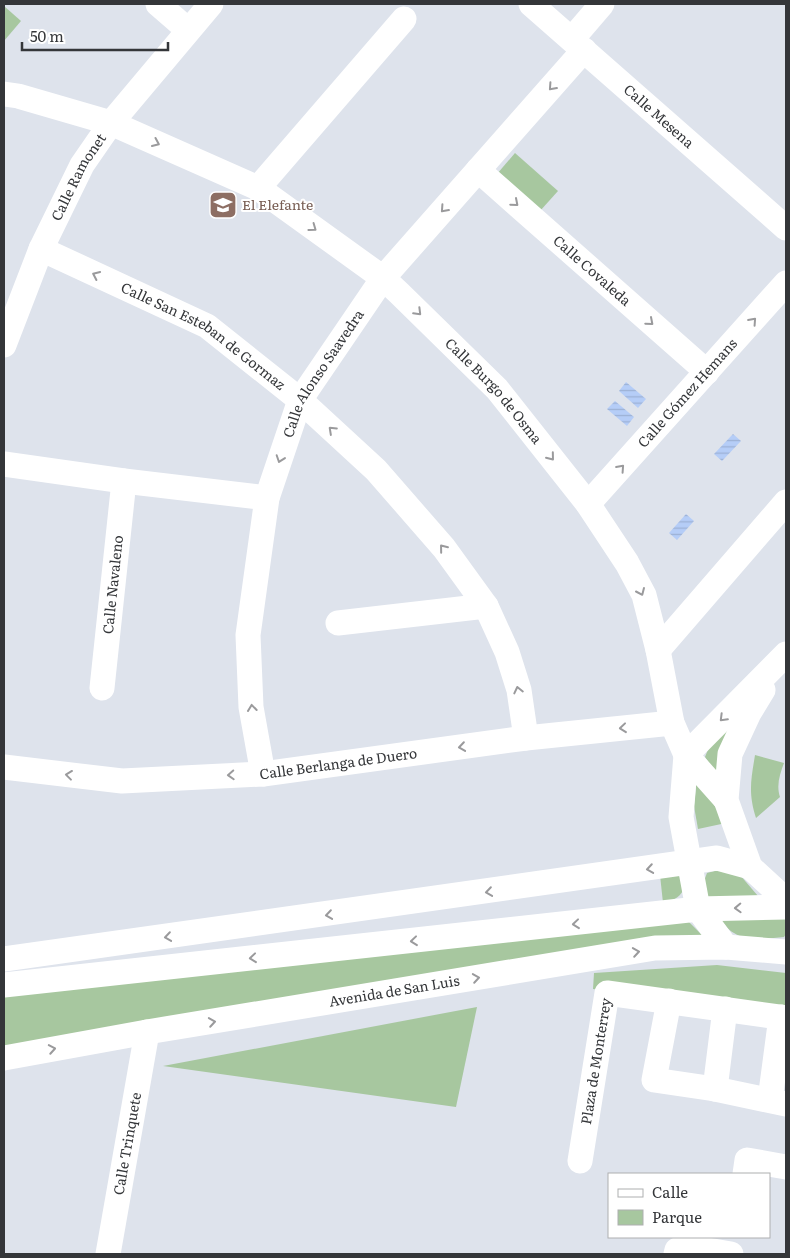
<svg xmlns="http://www.w3.org/2000/svg" width="790" height="1258" font-family="Literata,serif">
  <style>
    .green { fill: #a7c79f }
    .water { fill: url(#water-rules) }
    .lines { fill: none; stroke-linecap: round; stroke-linejoin: round }
    .minor { stroke: #fff; stroke-width: 25 }
    .oneway { stroke: #9a9a9c }
    .labels { text-anchor: middle; stroke-width: 4; stroke-linejoin: round; paint-order: stroke }
    .street-label { font-size: 14px; fill: #343639; stroke: #fff }
    .education-label { font-size: 14px; fill: #785e54; stroke: #fff; text-anchor: start }
  </style>
  <defs>
    <pattern id="water-rules" width="6" height="5" patternUnits="userSpaceOnUse" patternTransform="scale(1.25)"><rect width="6" height="5" fill="#b5cdf7"/><path d="M0 2.5h6" fill="none" stroke="#9cb1d4"/></pattern>
  </defs>
  <rect width="100%" height="100%" fill="#dee3ec"/>
  <g class="green">
    <path d="M4,6l17,15 -17,20z"/>
    <path d="M515,153l43,38 -18,20 -43,-37z"/>
    <path d="M742,704l-21,77 -16,-24 6,-15z"/>
    <path d="M755,755l29,8c-4,11 -8,22 -4,34l-24,21c-8,-25 -5,-38 -1,-63z"/>
    <path d="M697,777l29,46 -28,6 -4,-23z"/>
    <path d="M718,870l22,5 18,21 -51,3 -3,-18 3,-8z"/>
    <path d="M678,874l7,11c-3,12 -11,15 -22,18l-3,-28z"/>
    <path d="M720,919h66v15l-2,3c-15,1 -37,5 -50,-4 -6,-3 -10,-9 -14,-14z"/>
    <path d="M688,921l15,15 -699,115v-56z"/>
    <path d="M717,965l69,8v37l-193,-21 1,-16z"/>
    <path d="M477,1007l-21,100 -293,-41z"/>
  </g>
  <g class="water">
    <path d="M626,382l20,17 -8,9 -19,-17z"/>
    <path d="M615,401l19,16 -7,9 -20,-17z"/>
    <path d="M733,434l8,7 -19,20 -8,-7z"/>
    <path d="M686,514l8,7 -17,19 -8,-7z"/>
  </g>
  <g class="lines">
    <g class="minor">
      <path d="M158,4l30,26"/>
      <path id="s1" d="M531,4l255,224"/>
      <path d="M572,39l30,-35"/>
      <path id="s2" d="M4,94l14,2 93,27 147,65 125,90 16,15 98,96 91,115 39,59 17,32 14,55 14,73 14,32 40,45"/>
      <path id="s3" d="M478,170l229,202"/>
      <path d="M258,188l146,-169"/>
      <path id="s4" d="M41,249l166,77 93,74 76,70 68,78 42,58 21,46 12,38 7,48"/>
      <path id="s5" d="M4,345l37,-96 41,-84 29,-42 100,-119"/>
      <path d="M4,464l120,17 143,17"/>
      <path id="s6" d="M588,504l198,-221"/>
      <path d="M338,623l148,-17"/>
      <path d="M658,650l128,-148"/>
      <path id="s7" d="M102,688l22,-207"/>
      <path d="M763,690l-14,23 -19,41 -4,46 24,67 36,33"/>
      <path id="s8" d="M4,767l118,14 141,-7 263,-36 146,-15"/>
      <path id="s9" d="M263,774l-12,-67 -3,-72 19,-137 33,-98 83,-122 201,-228"/>
      <path d="M726,947l-28,-38 -17,-92 5,-62 100,-101"/>
      <path d="M4,959l713,-101 33,9"/>
      <path d="M4,985l694,-76 88,-2"/>
      <path d="M669,1001l-15,79 61,9 71,15"/>
      <path id="s10" d="M4,1058l143,-26 508,-84 71,-1 60,5"/>
      <path d="M715,1089l10,-80"/>
      <path d="M770,1100l11,-83"/>
      <path id="s11" d="M580,1161l27,-168 179,25"/>
      <path d="M745,1174l2,-14 39,7"/>
      <path id="s12" d="M108,1254l39,-222"/>
      <path d="M676,1254l1,-4 7,-4 47,8"/>
    </g>
  </g>
  <defs><path id="oneway-chevron" d="M-2-3.5L2.5 0L-2 3.5" fill="none" stroke-width="1.6" stroke-linecap="round" stroke-linejoin="round" transform="scale(1.25)"/></defs>
  <g class="oneway">
    <use href="#oneway-chevron" transform="translate(552 87) rotate(132)"/>
    <use href="#oneway-chevron" transform="translate(156 143) rotate(24)"/>
    <use href="#oneway-chevron" transform="translate(515 203) rotate(41)"/>
    <use href="#oneway-chevron" transform="translate(444 209) rotate(132)"/>
    <use href="#oneway-chevron" transform="translate(313 228) rotate(36)"/>
    <use href="#oneway-chevron" transform="translate(96 275) rotate(-155)"/>
    <use href="#oneway-chevron" transform="translate(418 312) rotate(45)"/>
    <use href="#oneway-chevron" transform="translate(753 321) rotate(-48)"/>
    <use href="#oneway-chevron" transform="translate(650 322) rotate(41)"/>
    <use href="#oneway-chevron" transform="translate(332 430) rotate(-137)"/>
    <use href="#oneway-chevron" transform="translate(551 457) rotate(51)"/>
    <use href="#oneway-chevron" transform="translate(280 459) rotate(109)"/>
    <use href="#oneway-chevron" transform="translate(621 468) rotate(-48)"/>
    <use href="#oneway-chevron" transform="translate(443 548) rotate(-129)"/>
    <use href="#oneway-chevron" transform="translate(641 592) rotate(66)"/>
    <use href="#oneway-chevron" transform="translate(518 690) rotate(-103)"/>
    <use href="#oneway-chevron" transform="translate(252 708) rotate(-97)"/>
    <use href="#oneway-chevron" transform="translate(723 718) rotate(135)"/>
    <use href="#oneway-chevron" transform="translate(623 728) rotate(174)"/>
    <use href="#oneway-chevron" transform="translate(462 747) rotate(172)"/>
    <use href="#oneway-chevron" transform="translate(69 775) rotate(-173)"/>
    <use href="#oneway-chevron" transform="translate(231 775) rotate(177)"/>
    <use href="#oneway-chevron" transform="translate(650 869) rotate(171)"/>
    <use href="#oneway-chevron" transform="translate(489 892) rotate(172)"/>
    <use href="#oneway-chevron" transform="translate(738 908) rotate(178)"/>
    <use href="#oneway-chevron" transform="translate(329 915) rotate(172)"/>
    <use href="#oneway-chevron" transform="translate(576 924) rotate(174)"/>
    <use href="#oneway-chevron" transform="translate(168 937) rotate(172)"/>
    <use href="#oneway-chevron" transform="translate(414 941) rotate(174)"/>
    <use href="#oneway-chevron" transform="translate(636 952) rotate(-9)"/>
    <use href="#oneway-chevron" transform="translate(253 958) rotate(174)"/>
    <use href="#oneway-chevron" transform="translate(476 978) rotate(-9)"/>
    <use href="#oneway-chevron" transform="translate(212 1022) rotate(-9)"/>
    <use href="#oneway-chevron" transform="translate(52 1049) rotate(-10)"/>
  </g>
  <defs>
    <symbol id="school-square" viewBox="-11 -11 22 22"><rect x="-9" y="-9" width="18" height="18" rx="4" fill="#8d6e63" stroke="#fff"/><path d="M0-5L7-2L0 1L-7-2ZM-4 1L0 2.5L4 1V4Q0 6-4 4Z" fill="#fff"/></symbol>
  </defs>
  <g fill-rule="evenodd">
    <use href="#school-square" x="207" y="189" width="32" height="32"/>
  </g>
  <g class="labels">
    <g class="street-label">
      <text dy="5" stroke="none"><textPath href="#s1" startOffset="170">Calle Mesena</textPath></text>
      <text dy="5" stroke="none"><textPath href="#s5" startOffset="184">Calle Ramonet</textPath></text>
      <text dy="5" stroke="none"><textPath href="#s3" startOffset="152">Calle Covaleda</textPath></text>
      <text dy="5" stroke="none"><textPath href="#s4" startOffset="185">Calle San Esteban de Gormaz</textPath></text>
      <text dy="5" stroke="none"><textPath href="#s9" startOffset="416">Calle Alonso Saavedra</textPath></text>
      <text dy="5" stroke="none"><textPath href="#s2" startOffset="584">Calle Burgo de Osma</textPath></text>
      <text dy="5" stroke="none"><textPath href="#s6" startOffset="149">Calle Gómez Hemans</textPath></text>
      <text dy="5" stroke="none"><textPath href="#s7" startOffset="104">Calle Navaleno</textPath></text>
      <text dy="5" stroke="none"><textPath href="#s8" startOffset="336">Calle Berlanga de Duero</textPath></text>
      <text dy="5" stroke="none"><textPath href="#s10" startOffset="396">Avenida de San Luis</textPath></text>
      <text dy="5" stroke="none"><textPath href="#s11" startOffset="101">Plaza de Monterrey</textPath></text>
      <text dy="5" stroke="none"><textPath href="#s12" startOffset="112">Calle Trinquete</textPath></text>
    </g>
    <g class="education-label">
      <text x="242" y="210">El Elefante</text>
    </g>
  </g>
  <rect width="790" height="1258" fill="none" stroke="#343639" stroke-width="10"/>
  <rect x="608" y="1173" width="162" height="65" fill="#ffffff" stroke="#aeafb0"/>
  <rect x="618" y="1189" width="25" height="8" fill="#ffffff" stroke="#aeafb0"/>
  <text x="652" y="1198" font-size="15" fill="#343639">Calle</text>
  <rect x="618" y="1210" width="25" height="15" fill="#a7c79f" stroke="#aeafb0"/>
  <text x="652" y="1223" font-size="15" fill="#343639">Parque</text>
  <path d="M22 42v8h146v-8" fill="none" stroke="#343639" stroke-width="2.5"/>
  <text x="30" y="42" font-size="15" fill="#343639" stroke="#ffffff" stroke-width="4" paint-order="stroke">50 m</text>
</svg>
